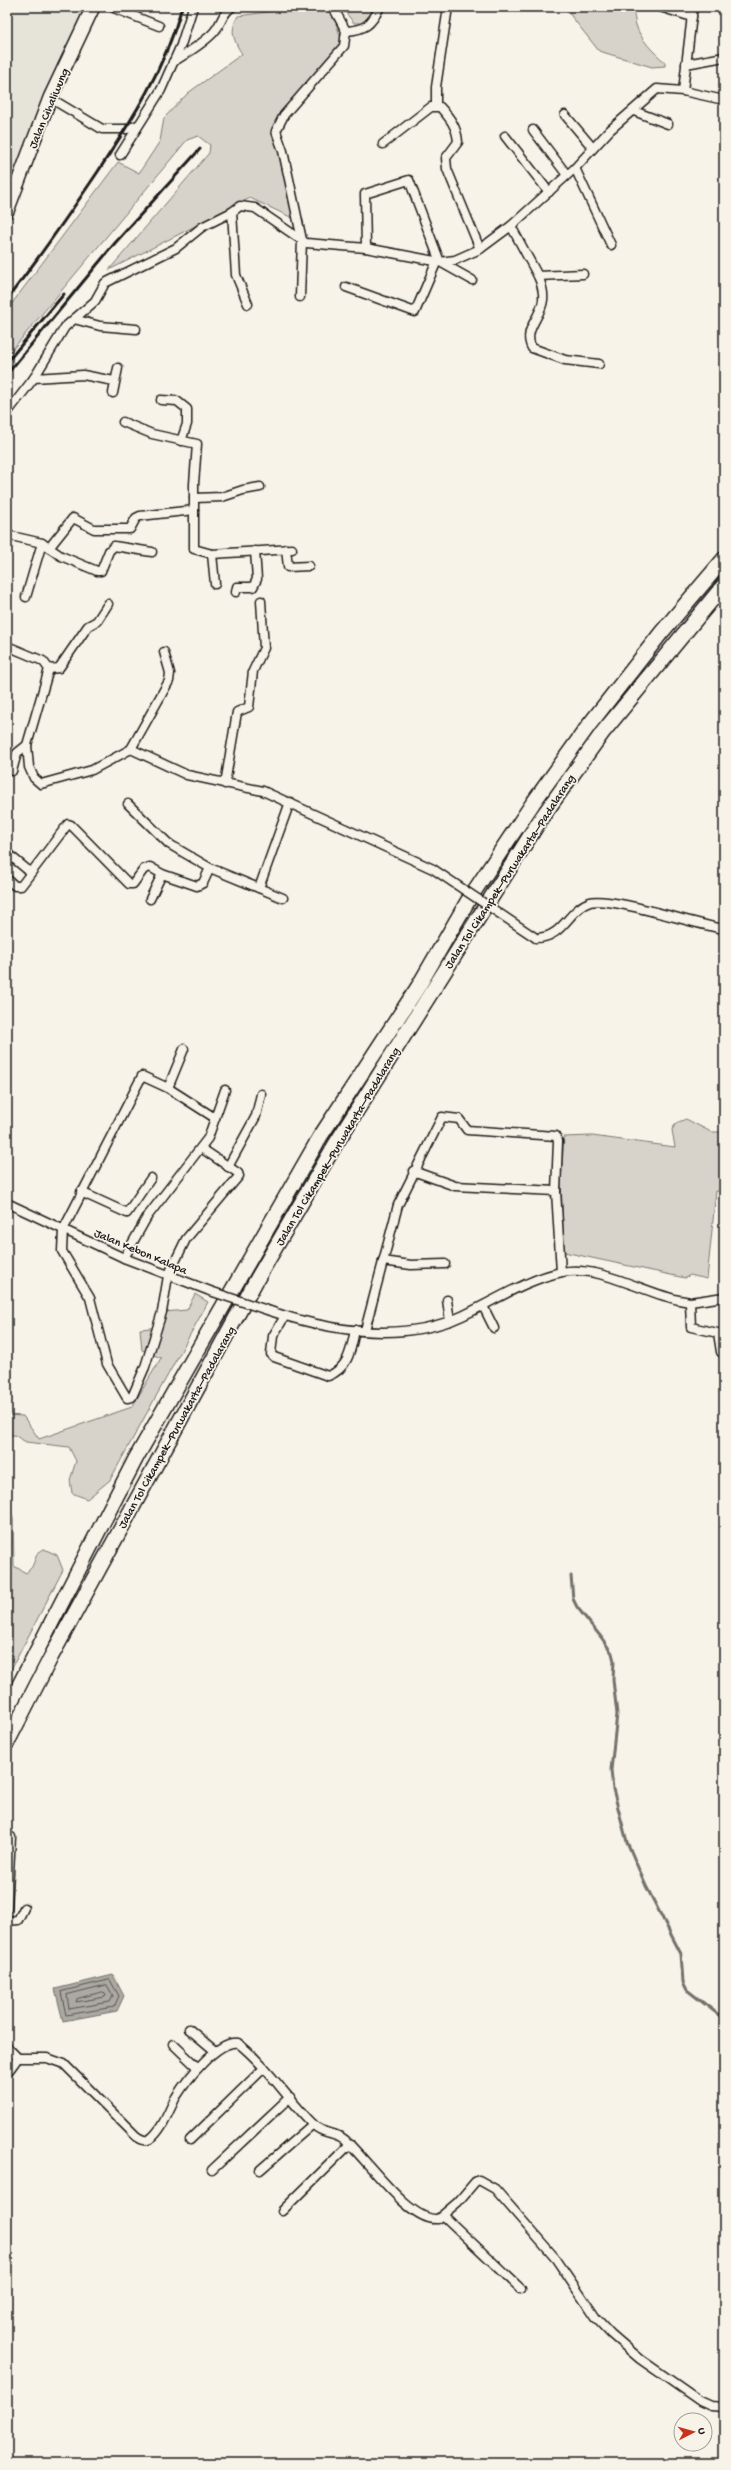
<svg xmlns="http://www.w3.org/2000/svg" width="731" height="2470" font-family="'Gochi Hand',sans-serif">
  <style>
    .built { fill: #e6e3d9 }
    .green { fill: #d7d3cb; stroke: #7a7874 }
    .water { fill: #aca9a2; stroke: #72716c }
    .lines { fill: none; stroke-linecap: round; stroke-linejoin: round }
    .shore { stroke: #565452; stroke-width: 1 }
    .stream { stroke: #72716c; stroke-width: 3 }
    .minor-casing { stroke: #1c1c1c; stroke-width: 11 }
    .trunk-casing { stroke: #1c1c1c; stroke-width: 16 }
    .motorway-casing { stroke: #1c1c1c; stroke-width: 17 }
    .minor { stroke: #f7f3e8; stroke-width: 8 }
    .trunk { stroke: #f7f3e8; stroke-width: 13 }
    .motorway { stroke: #f7f3e8; stroke-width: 14 }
    .rail { stroke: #1c1c1c; stroke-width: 3 }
    .minor-bridge-casing { stroke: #1c1c1c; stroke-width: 11; stroke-linecap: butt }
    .minor-bridge { stroke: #f7f3e8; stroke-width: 8 }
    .labels { text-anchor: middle; stroke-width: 3.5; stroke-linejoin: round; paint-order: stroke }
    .street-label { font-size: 12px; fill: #1c1c1c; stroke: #f7f3e8 }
  </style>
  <rect width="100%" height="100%" fill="#f7f3e8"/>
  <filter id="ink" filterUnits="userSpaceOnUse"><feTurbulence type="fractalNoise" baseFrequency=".025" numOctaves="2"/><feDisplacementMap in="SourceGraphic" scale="8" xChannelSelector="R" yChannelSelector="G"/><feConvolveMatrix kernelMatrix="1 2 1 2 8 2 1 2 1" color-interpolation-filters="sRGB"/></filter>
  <g filter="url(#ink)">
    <path class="built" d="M7,7h79l-79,186z"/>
    <g class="green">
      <path d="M303,7l23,1 10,15 6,19 -8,14 -59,76 26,90 -51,-24 -141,72 100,-117 1,-8 -12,-9 -11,4 -180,216v-46l111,-148 21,11 21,-32 4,-23 24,-25 54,-39c-8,-13 -13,-23 -4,-38z"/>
      <path d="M341,7h34l-2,8 -9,8h-10z"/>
      <path d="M564,7h67c4,6 3,11 5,18 4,14 18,28 29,37v4l-13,1 -53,-16z"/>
      <path d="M686,1119l25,13h13v60l-8,-1 -9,88 -17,-4 -5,3 -121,-26 -3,-71 3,-44 28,-1 83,11 -3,-17 4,-7z"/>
      <path d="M195,1294l13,8 -98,178 -23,19 -15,-6 -2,-13 6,-19 -7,-14 -43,-5 -12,-7h-7v-20l16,1 16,23 93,-32 29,-49 -19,-8 -2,-21 22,-2 2,-15 23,-2z"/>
      <path d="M7,1496l6,22 1,48 12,7 6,-6 6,-15 6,-3 13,6 6,15 -56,107z"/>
    </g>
    <path class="water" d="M113,1975l11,21 -7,15 -54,10 -8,-32z"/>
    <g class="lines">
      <g class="shore">
        <path d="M110,1980l9,16 -5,11 -48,8 -5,-23z"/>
        <path d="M107,1985l6,11 -3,6 -41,7 -2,-14z"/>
        <path d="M103,1992l3,3 -1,2 -29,5 1,-3z"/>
      </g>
      <path class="stream" d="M571,1576l2,23 4,8 24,30 11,16 2,8 -1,19 4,34 -6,56 2,19 14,53 19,44 35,68 2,28 4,8 37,29"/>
      <defs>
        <g id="minor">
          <path d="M111,7l48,19"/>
          <path d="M660,7l32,10"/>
          <path d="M346,31c19,-1 25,-6 34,-24"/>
          <path d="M173,62c14,-9 30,-18 41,-30 9,-10 7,-18 18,-25"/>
          <path d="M686,64l38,-7"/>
          <path d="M683,91l10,-84"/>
          <path d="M50,98l52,31h25l11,-4"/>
          <path d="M436,106v-19l12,-80"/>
          <path d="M634,111l34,13"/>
          <path d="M565,115l27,32"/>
          <path d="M533,130l34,45"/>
          <path d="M505,136l44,56"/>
          <path d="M383,144l48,-37h9c10,11 17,20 18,35l-12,16 1,11 33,80"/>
          <path d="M120,155l41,-65 20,-45 12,-38"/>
          <path d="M575,168l36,77"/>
          <path d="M511,226l27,50 45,-2"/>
          <path d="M366,248l-1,-54 44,-14 31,82 32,18"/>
          <path d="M538,276c3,6 6,17 5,24 -2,18 -21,30 -11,48l33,12 34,4"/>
          <path d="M346,287l69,25 22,-51"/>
          <path d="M300,297l2,-57 -19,-89 -7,-20 8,-16 60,-69 2,-15 -13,-24"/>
          <path d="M248,304l-12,-29 -4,-63 8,-6 15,2 51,35 60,5 74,14 15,-2 25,-11 31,-23 64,-58 35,-38 47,-41 26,2 41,9"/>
          <path d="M74,319l26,7 36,3"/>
          <path d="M34,378l49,-3 31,6"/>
          <path d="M113,393l5,-25"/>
          <path d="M161,400l16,1 10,8v15l-6,17"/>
          <path d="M7,413l27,-35 31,-51 30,-26 10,-18 71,-35 26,-21 30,-15"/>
          <path d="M123,422l29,12 45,10 -3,40v65l18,5 80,-5"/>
          <path d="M194,498l28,-1 21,-7 17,-3"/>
          <path d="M7,535l35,8 19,13 36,15h4l8,-20 5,-5 38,6"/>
          <path d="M49,548l24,-30 21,11h36l6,-11 4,-2 54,-6"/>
          <path d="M286,549l2,18 21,-1"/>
          <path d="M212,554l3,30"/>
          <path d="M236,592l1,-5h16l4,-8 -2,-28"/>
          <path d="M26,597l16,-54"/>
          <path d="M7,646l36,15 6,8 -22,76 2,22 5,11 7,6 51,-14 39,-21 38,-68 1,-8 -6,-21"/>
          <path d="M49,669l10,-1 29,-42 9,-5 11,-17"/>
          <path d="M131,749l56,26 76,16 170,78"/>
          <path d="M12,771l5,-18 10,-8"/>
          <path d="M225,784l12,-72 12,-5 4,-36 11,-23 -3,-47"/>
          <path d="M128,804l41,40 41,24 73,30"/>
          <path d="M7,853l23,19"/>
          <path d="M7,879l8,7h6l47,-62 3,1 58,59h4l11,-15 6,-2 12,7 35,12 6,-3 7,-15"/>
          <path d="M259,888l31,-86"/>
          <path d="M150,899l12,-25"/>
          <path d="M536,938c28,0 32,-29 54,-36 20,-6 107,23 134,27"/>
          <path d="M168,1088l16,-39"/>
          <path d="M201,1148l37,25 1,3 -53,63 -18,37 -6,36 -17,55 -13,30 -5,1 -20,-34 -17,-66 -28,-47 1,-21 79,-154 26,12 47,30"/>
          <path d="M228,1167l28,-51 5,-22"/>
          <path d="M413,1171l42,15 101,5"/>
          <path d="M81,1192l46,21 24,-35"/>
          <path d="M7,1203l117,55 86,33"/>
          <path d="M124,1258l23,-41 61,-79 17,-48"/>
          <path d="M383,1261l28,4 34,-1"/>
          <path d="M447,1300l3,21"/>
          <path d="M690,1302l1,25 27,6 3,19"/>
          <path d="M483,1306l11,22"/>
          <path d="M270,1311c60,20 131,33 192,5 32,-15 65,-37 100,-44 34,-8 83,21 117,28l11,2 34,-5"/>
          <path d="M285,1316l-12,20 -2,18 3,3 54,19c21,-8 23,-27 27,-46"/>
          <path d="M365,1330l33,-125 44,-88 17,2 8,11 89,6 2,5 -2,50 5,81"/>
          <path d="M7,1909l4,-72"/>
          <path d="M7,1921l11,-1 6,-12"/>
          <path d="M189,2029l26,22"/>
          <path d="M173,2044l25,24"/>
          <path d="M7,2047l11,11h29l17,6 72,72c4,3 9,6 14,3 12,-8 19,-29 26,-42 10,-16 41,-57 62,-54 30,24 50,57 77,83 8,8 22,6 30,14 22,19 64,82 93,79l20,-17 17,-20 4,-2 16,9 61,70 40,59 15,16 29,25 60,42 11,5 13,1"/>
          <path d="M7,2073l11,-15"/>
          <path d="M190,2140l74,-72"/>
          <path d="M212,2170l78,-73"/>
          <path d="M260,2170l53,-46"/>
          <path d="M282,2211l68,-67"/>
          <path d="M444,2216l77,73"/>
        </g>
        <path id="trunk" d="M7,211l43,-113 43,-91"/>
        <g id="motorway">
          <path d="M7,1709l129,-251 184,-321 98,-150 51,-88 64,-96 56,-78 72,-92 63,-74"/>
          <path d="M7,1743l44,-86 206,-378 78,-134 207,-328 61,-85 121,-147"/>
        </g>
      </defs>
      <use href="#minor" class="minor-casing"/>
      <use href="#trunk" class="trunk-casing"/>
      <use href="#motorway" class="motorway-casing"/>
      <use href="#minor" class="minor"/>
      <use href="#trunk" class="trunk"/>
      <use href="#motorway" class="motorway"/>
      <g class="rail">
        <path d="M7,299c32,-41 61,-83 90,-126 35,-53 68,-105 85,-166"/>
        <path d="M7,362l57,-68"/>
        <path d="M7,374l108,-131 85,-94"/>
      </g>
      <defs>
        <g id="minor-bridge">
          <path d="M433,869l103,69"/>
          <path d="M210,1291l60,20"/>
        </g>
      </defs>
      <use href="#minor-bridge" class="minor-bridge-casing"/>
      <use href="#minor-bridge" class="minor-bridge"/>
    </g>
  </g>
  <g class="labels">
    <g class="street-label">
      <text transform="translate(48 108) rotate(-67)" y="4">Jalan Cihaliwung</text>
      <text transform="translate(509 871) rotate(-57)" y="4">Jalan Tol Cikampek–Purwakarta–Padalarang</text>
      <text transform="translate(337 1146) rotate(-59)" y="4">Jalan Tol Cikampek–Purwakarta–Padalarang</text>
      <text transform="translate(141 1251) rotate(23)" y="4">Jalan Kebon Kalapa</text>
      <text transform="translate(176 1427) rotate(-61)" y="4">Jalan Tol Cikampek–Purwakarta–Padalarang</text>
    </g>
  </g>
  <rect width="731" height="2470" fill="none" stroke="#f7f3e8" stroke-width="24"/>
  <rect x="12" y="12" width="707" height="2446" fill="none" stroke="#1c1c1c" stroke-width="1.5" filter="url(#ink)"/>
  <g transform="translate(693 2432) rotate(84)"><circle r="19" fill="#f7f3e8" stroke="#9f9d96"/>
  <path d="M0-3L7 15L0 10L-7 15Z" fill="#c8321e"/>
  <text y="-6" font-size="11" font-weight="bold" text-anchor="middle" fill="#1c1c1c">U</text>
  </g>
</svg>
